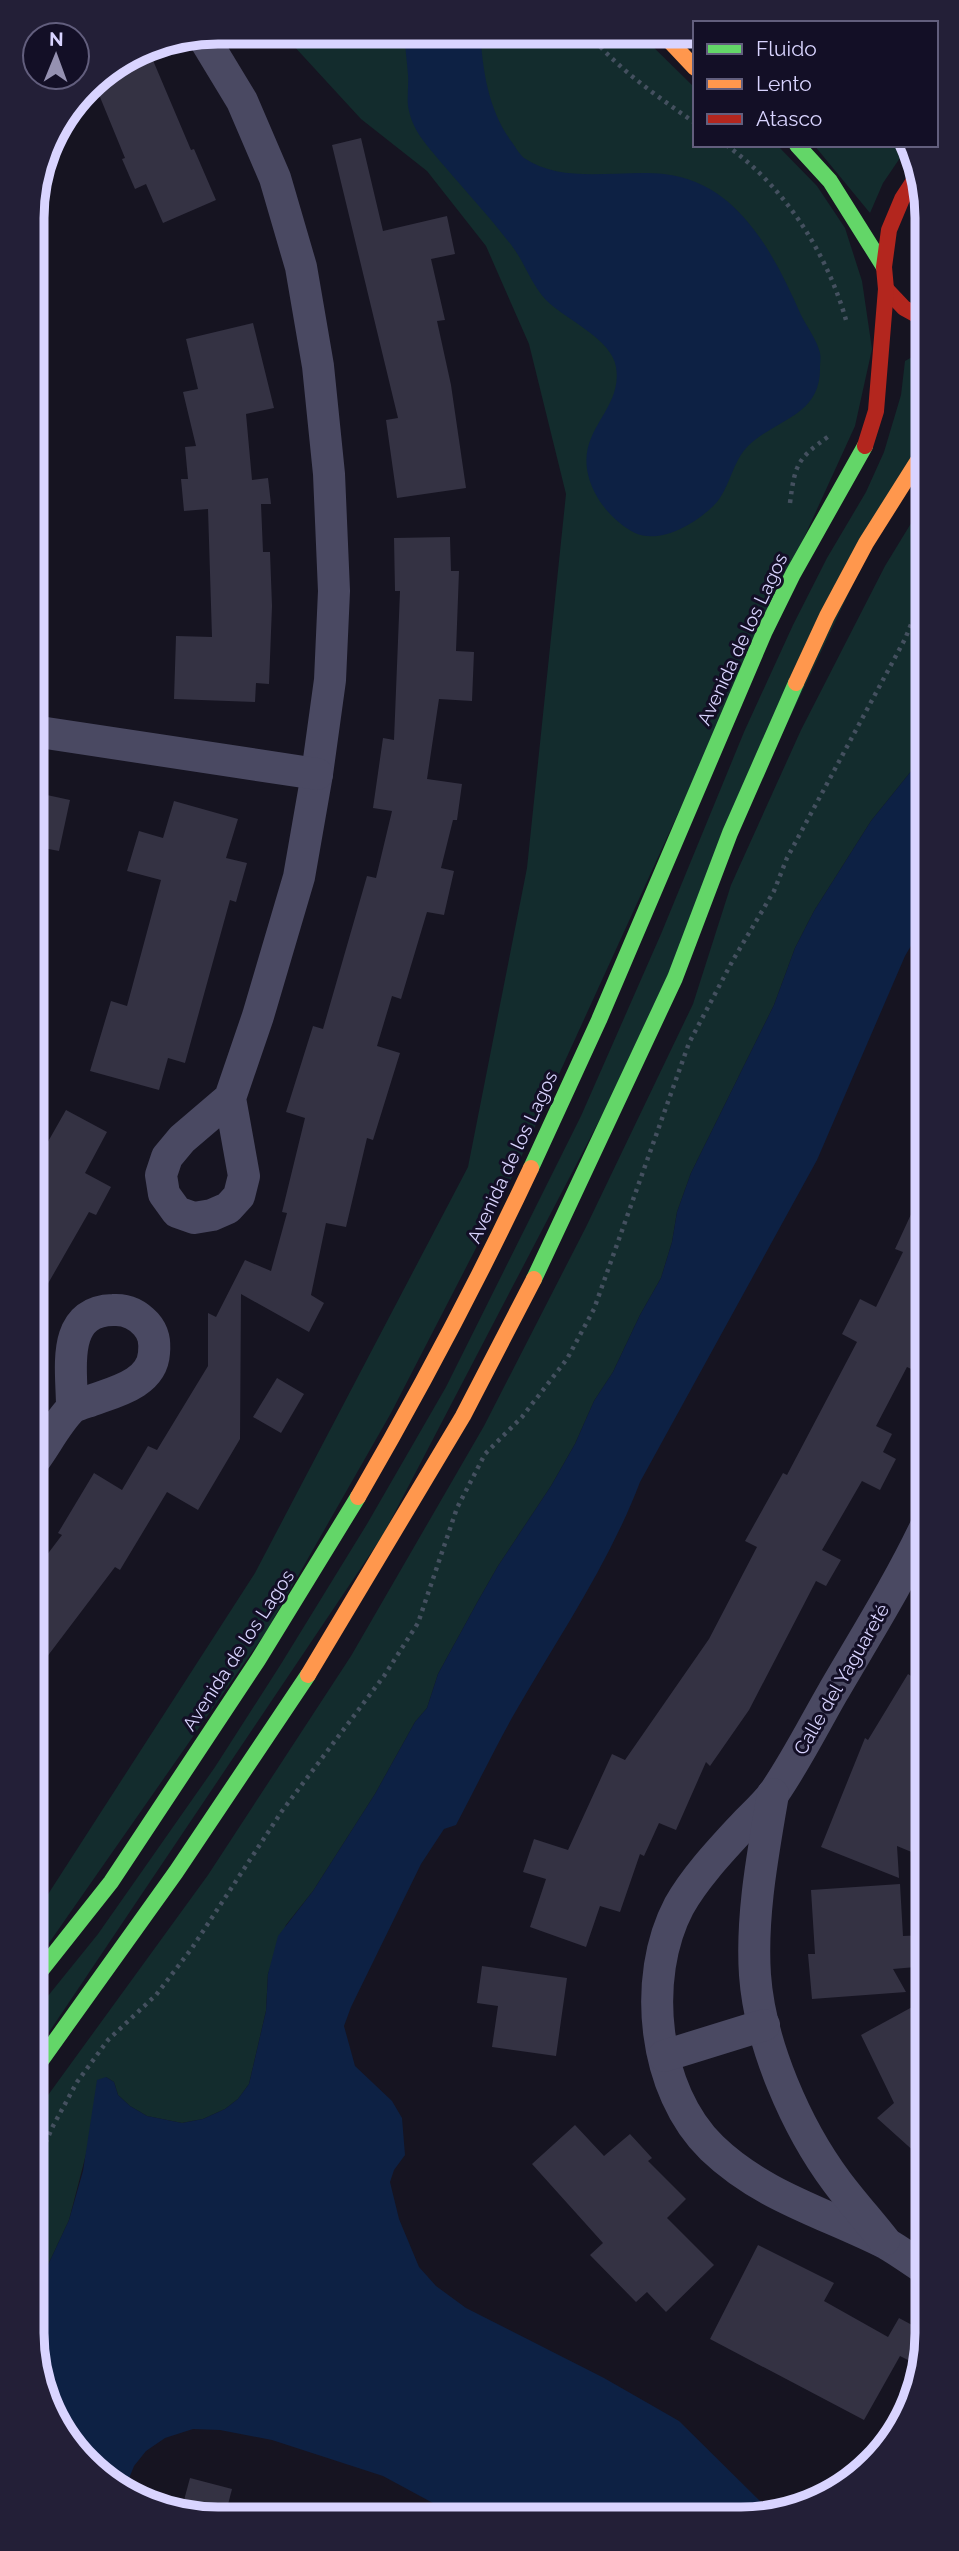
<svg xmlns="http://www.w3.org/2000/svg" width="959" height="2551" font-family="Raleway,sans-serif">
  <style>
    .green { fill: #132c2d }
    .water { fill: #0d2144 }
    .building { fill: #343243 }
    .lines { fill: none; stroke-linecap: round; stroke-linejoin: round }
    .path { stroke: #44505f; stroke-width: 4.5; stroke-dasharray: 3.5 5; stroke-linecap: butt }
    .street { stroke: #4a4962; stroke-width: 32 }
    .fast { stroke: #63d668; stroke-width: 16 }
    .slow { stroke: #ff974d; stroke-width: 16 }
    .jam { stroke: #b3261e; stroke-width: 16 }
    .labels { text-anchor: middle; stroke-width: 6; stroke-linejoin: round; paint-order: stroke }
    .street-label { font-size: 19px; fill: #d9d4ff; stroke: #130f26 }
    .rim { fill: none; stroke: #d9d4ff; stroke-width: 9 }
  </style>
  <rect width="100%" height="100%" fill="#161421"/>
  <g class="green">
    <path d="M281,32l359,2 55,54v57h82l40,41 28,42 17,53 10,68 -17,77 -348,762 -116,225 -125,219 -231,331 -1,-47 221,-343 213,-406 59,-299 39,-374 -37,-150 -43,-98 -59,-75 -66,-52z"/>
    <path d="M814,145h85l3,3v7l-19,28 -13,30z"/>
    <path d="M924,209v86c-18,-26 -10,-59 0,-86z"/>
    <path d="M914,356l10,2v76l-324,685 -217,416 -348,518v-41l63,-78 117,-167 66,-103 86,-140 79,-137 135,-271 80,-182 83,-202 49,-107 34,-67 39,-66 18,-40 17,-57 4,-34z"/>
    <path d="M924,502l1,252 -54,67 -57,90 -19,37 -21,57 -83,168 -14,39 -5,30 -11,36 -21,37 -27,57 -19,29 -19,43 -24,42 -53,80 -20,35 -40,73 -11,34 -12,14 -40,72 -62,97 -27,34 -18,49 -2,37 -17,73 -11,15 -13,10 -22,10 -21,4 -35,-7 -17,-10 -12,-11 -4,-13 -8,-5 -37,143 -34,73v-180l173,-238 143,-219 133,-230 102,-199 107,-223 38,-119 70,-155 84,-164z"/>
  </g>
  <g class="water">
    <path d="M404,33h76c3,38 8,76 31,108 4,5 8,13 13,17 40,27 95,11 140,16 74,8 110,80 137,141 6,12 16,25 19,38 1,5 0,10 0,14 1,49 -43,51 -72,79 -15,15 -18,40 -31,56 -18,20 -56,43 -82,31 -16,-8 -32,-24 -40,-40 -30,-60 29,-78 21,-126 -4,-28 -50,-47 -70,-67 -15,-16 -21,-37 -34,-54 -26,-34 -56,-65 -83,-98 -9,-11 -17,-23 -20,-37 -3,-11 0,-24 -1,-36 -1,-14 -3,-28 -4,-42z"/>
    <path d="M925,754v168l-20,34 -88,204 -177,322c-32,84 -83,157 -127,234 -20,36 -38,73 -57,109l-12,4 -23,35 -70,143 -7,19 11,40 37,35 10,17 3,37 -11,15 -4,12 9,37 20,48 17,19 30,22 138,70 75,43 96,95h-318l-74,-40 -111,-36 -52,-10 -27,-1 -28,9 -19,13 -12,15 -8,20 -40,-21 -51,-95v-77l34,-73 14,-49 14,-91 9,-3 8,5 4,13 12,11 17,10 35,7 21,-4 22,-10 13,-10 11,-15 17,-73 2,-37 10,-38 35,-45 62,-97 40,-72 12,-14 11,-34 40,-73 20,-35 53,-80 24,-42 19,-43 19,-29 27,-57 21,-37 11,-36 5,-30 14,-39 83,-168 21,-57 19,-37 57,-90z"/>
  </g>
  <g class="building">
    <path d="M136,52l5,11 11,-5 39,92 3,-1 22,51 -53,23 -17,-39 -11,5 -13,-30 3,-1 -32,-78z"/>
    <path d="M361,138l22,93 64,-15 8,38 -24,5 14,61 -8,1 14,64 15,103 -69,10 -11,-78 12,-2 -66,-273z"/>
    <path d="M253,323l21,85 -28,6 6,66 16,-2 3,26h-10l2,48h7l2,54 -3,78 -13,-1 -1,19 -81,-3 2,-63 36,1 -4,-128 -24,2 -3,-32h7l-3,-32 11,-1 -13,-54 15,-3 -12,-50z"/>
    <path d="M450,537l1,34h8l-3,80 18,1 -2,49 -33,-2 -12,80 35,5 -5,36h-4l-12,48 13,3 -10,44 -17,-3 -26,87 -9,-3 -15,50 23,7 -27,87 -6,-2 -21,89 -20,-4 -15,72 13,8 -15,29 -68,-38 -1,145 -42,71 -31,-18 -47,78 -5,-3 -81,107v-102l28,-37 -4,-2 36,-60 28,17 26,-44 9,4 51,-84v-53l8,4 29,-57 26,11 16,-58 -5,-1 23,-94 -19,-6 27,-86 10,3 44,-153 9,2 16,-67 -19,-3 10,-70 11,2 6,-149h-5l-1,-53z"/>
    <path d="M33,792l37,8 -11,51 -26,-5z"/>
    <path d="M174,801l64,18 -12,39 21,5 -11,39 -6,-2 -45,163 -17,-5 -9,32 -69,-19 21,-70 16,5 34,-126 -34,-9 12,-40 24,7z"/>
    <path d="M66,1110l41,22 -22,41 26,14 -15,28 -7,-3 -55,96 -1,-96 14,-24 -14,-8v-30l8,4z"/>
    <path d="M925,1184l1,192 -19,-9 -31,59 16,8 -9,18 13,7 -16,31 -18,-9 -40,69 19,10 -15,26 -10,-5 -67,129 -39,56 -4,-4 -30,68 -17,-7 -15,33 -4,-2 -20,58 -20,-6 -14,41 -56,-20 16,-48 -23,-7 11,-33 34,11 44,-96 13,6 84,-121 48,-92 -12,-6 38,-68 4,2 70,-133 -15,-8 18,-35 16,8 27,-55 -8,-3z"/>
    <path d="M277,1378l27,16 -23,39 -28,-16z"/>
    <path d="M908,1674l18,11v173l-29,-12 2,32 -78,-31 44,-109 3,2z"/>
    <path d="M900,1884l3,52 24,-1v31l-34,3 13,23 -94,7 -4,-45h7l-4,-64z"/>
    <path d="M482,1966l85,12 -11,78 -64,-9 6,-41 -21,-3z"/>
    <path d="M914,2006l13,21v136l-50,-45 17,-15 -33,-68z"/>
    <path d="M575,2125l29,31 26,-22 22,24 -4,3 38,38 -19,19 47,47 -48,47 -19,-20 -11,10 -46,-47 13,-12 -71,-79z"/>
    <path d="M758,2245l76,38 -10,18 64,36 11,-19 28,15v5l-13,25 -14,-7 -36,64 -154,-81z"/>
    <path d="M190,2478l42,11 -7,27 -45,-1z"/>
  </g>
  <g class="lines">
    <g class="path">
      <path d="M589,34c30,36 68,62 106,89"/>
      <path d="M726,145c58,41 101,108 120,175"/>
      <path d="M790,503c5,-39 7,-44 39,-67"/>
      <path d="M35,2166l18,-40 24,-44 31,-42 48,-45 36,-47 90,-137 102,-135 34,-53 39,-115 28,-54 37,-37 45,-58 27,-50 95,-266 44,-83 41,-69 13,-33 118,-219 19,-46"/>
    </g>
    <g class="street">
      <path d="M202,35l40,66 33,77 26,89 17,99 11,108 5,117 -4,89 -13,94 -18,103 -41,139 -28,82 -48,41 -15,18 -6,18 3,19 13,18 17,6 18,-3 16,-7 11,-12 5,-20 -14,-78"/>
      <path d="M33,731l284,43"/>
      <path d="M34,1461c12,-16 23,-38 37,-52 5,-4 13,-6 19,-8 24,-9 62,-17 64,-48 1,-11 0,-20 -8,-29 -9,-10 -19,-15 -33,-14 -53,1 -41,60 -41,97"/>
      <path d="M926,1526c-27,57 -61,111 -93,166 -19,33 -37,69 -59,101 -8,11 -19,21 -29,31 -23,25 -49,52 -66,82 -38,72 -26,185 33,242 51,49 114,65 175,96 14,8 27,18 40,26"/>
      <path d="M773,1794c-10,60 -22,121 -18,181 5,69 41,152 82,207 15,20 32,39 47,58"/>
      <path d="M664,2056l100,-31"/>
    </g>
    <g class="fast">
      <path d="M797,145l33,36 54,86"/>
      <path d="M531,1168l68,-148 165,-387 29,-59 72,-128"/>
      <path d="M534,1279l141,-301 55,-145 66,-150"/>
      <path d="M35,1978l76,-96 147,-222 100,-163"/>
      <path d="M35,2069l141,-197 132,-197"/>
    </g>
    <g class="slow">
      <path d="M663,34l32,34"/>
      <path d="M796,683l31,-67 39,-73 58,-92"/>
      <path d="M358,1497c62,-107 120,-216 173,-329"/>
      <path d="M308,1675l155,-259 71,-137"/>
    </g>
    <g class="jam">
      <path d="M886,289l18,19 20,11"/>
      <path d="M865,446l11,-35 10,-122 -2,-22 5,-37 13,-31 17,-26"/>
    </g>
  </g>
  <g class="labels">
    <g class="street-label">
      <text transform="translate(742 639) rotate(-65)" y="7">Avenida de los Lagos</text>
      <text transform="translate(512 1157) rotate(-65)" y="7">Avenida de los Lagos</text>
      <text transform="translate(238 1650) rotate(-57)" y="7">Avenida de los Lagos</text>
      <text transform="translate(841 1679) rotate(-60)" y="7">Calle del Yaguareté</text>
    </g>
  </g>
  <path d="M0 0H959V2551H0ZM218 44H741A174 174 0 0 1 915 218V2333A174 174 0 0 1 741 2507H218A174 174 0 0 1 44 2333V218A174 174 0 0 1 218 44Z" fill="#231f37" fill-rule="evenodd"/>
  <path class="rim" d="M218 44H741A174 174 0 0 1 915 218V2333A174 174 0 0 1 741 2507H218A174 174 0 0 1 44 2333V218A174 174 0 0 1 218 44Z"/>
  <rect x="693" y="21" width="245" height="126" fill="#130f26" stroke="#625e7d" stroke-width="2"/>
  <rect x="707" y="44" width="35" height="10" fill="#63d668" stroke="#625e7d" stroke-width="2"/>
  <text x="756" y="56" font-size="21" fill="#d9d4ff">Fluido</text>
  <rect x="707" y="79" width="35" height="10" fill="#ff974d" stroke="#625e7d" stroke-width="2"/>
  <text x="756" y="91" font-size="21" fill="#d9d4ff">Lento</text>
  <rect x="707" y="114" width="35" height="10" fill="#b3261e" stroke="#625e7d" stroke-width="2"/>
  <text x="756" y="126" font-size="21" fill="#d9d4ff">Atasco</text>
  <g transform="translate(56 56) rotate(1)"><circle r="33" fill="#130f26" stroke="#625e7d" stroke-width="2"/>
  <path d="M0-5L12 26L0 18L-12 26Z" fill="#9591b1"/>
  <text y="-10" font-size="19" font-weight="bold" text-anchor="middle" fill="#d9d4ff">N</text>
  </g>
</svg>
